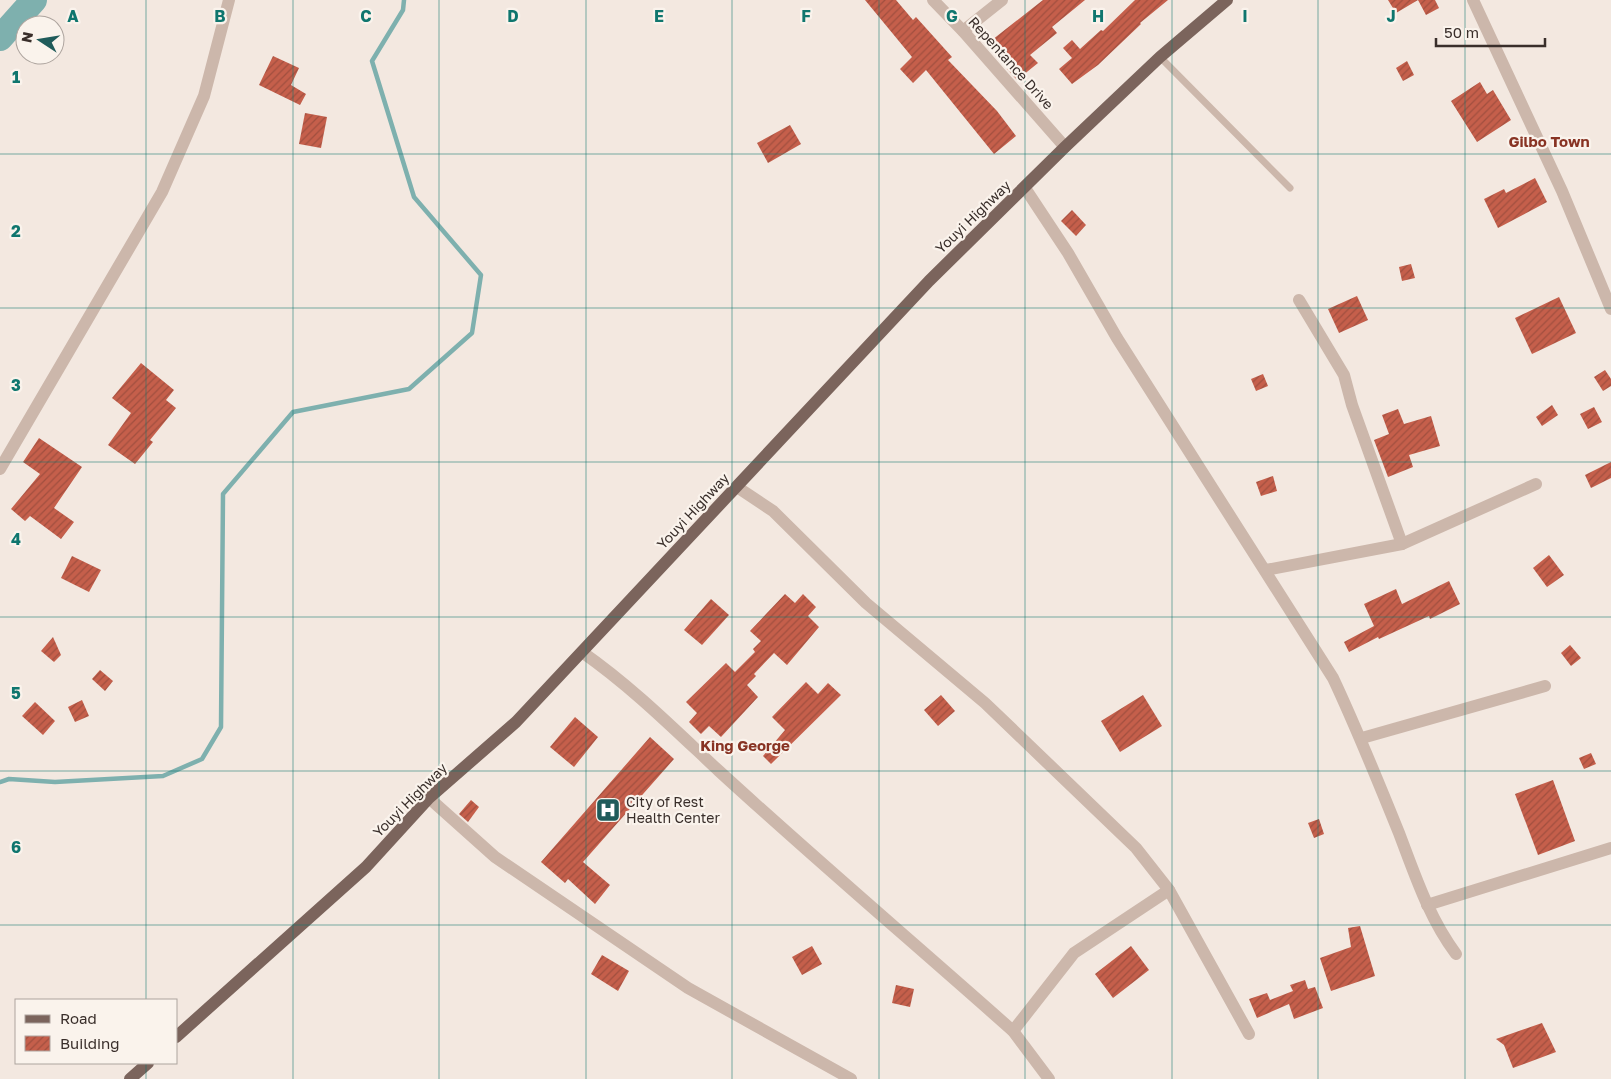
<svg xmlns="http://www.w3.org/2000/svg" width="1611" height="1079" font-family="'Golos Text',sans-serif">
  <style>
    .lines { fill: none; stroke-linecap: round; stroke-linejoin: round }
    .stream { stroke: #7eb0ae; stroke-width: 4.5 }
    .river { stroke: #7eb0ae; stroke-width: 26 }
    .building { fill: url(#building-hatch) }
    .service { stroke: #ccb7ab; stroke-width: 7 }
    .minor { stroke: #ccb7ab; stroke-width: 12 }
    .primary { stroke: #7b645c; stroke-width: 12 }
    .grid { fill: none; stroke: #0f766e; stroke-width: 1; stroke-opacity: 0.55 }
    .labels { text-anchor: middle; stroke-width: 4.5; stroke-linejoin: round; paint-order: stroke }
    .street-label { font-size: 14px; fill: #392e2a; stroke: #faf3ec }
    .poi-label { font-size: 14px; fill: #392e2a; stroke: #faf3ec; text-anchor: start }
    .neighbourhood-label { font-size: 15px; font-weight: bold; fill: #883323; stroke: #faf3ec }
    .grid-label { font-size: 16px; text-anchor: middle; font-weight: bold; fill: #0f766e; stroke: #faf3ec; stroke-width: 4.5; stroke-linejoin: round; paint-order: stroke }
  </style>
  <defs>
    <pattern id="building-hatch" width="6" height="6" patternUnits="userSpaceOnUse" patternTransform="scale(1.25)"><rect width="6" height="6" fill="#c55f4b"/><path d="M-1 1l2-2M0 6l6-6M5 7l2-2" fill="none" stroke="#a14f3f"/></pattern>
  </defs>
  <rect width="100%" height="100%" fill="#f3e8e0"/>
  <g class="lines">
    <path class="stream" d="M0,782l9,-3 46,3 108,-6 39,-17 19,-32 2,-233 70,-82 116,-23 63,-56 9,-58 -67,-78 -42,-136 31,-51 1,-10"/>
    <path class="river" d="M0,38l34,-38"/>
  </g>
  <g class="building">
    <path d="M865,0h31l17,20 3,-3 36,40 -4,3 49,51 19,25 -22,18 -68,-84 -13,13 -13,-14 12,-12z"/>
    <path d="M1043,0h42l-33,27 5,6 -27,22 8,8 -21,17 -10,-11 7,-6 -22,-23z"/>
    <path d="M1135,0h33l-28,23 1,1 -43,41 -26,19 -13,-15 13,-11 -9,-10 9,-8 8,9 21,-19 2,1z"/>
    <path d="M1388,0h47l4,8 -13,7 -8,-15 -22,13z"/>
    <path d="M273,56l26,12 -8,17 15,9 -6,11 -41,-20z"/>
    <path d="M1407,61l7,14 -11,6 -7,-13z"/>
    <path d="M1480,82l7,12 6,-4 18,30 -34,22 -26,-41z"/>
    <path d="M305,113l22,4 -6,31 -22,-4z"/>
    <path d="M790,125l11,19 -33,19 -11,-20z"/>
    <path d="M1535,178l12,24 -49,26 -14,-29 20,-10 2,4z"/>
    <path d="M1072,210l14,15 -10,11 -15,-15z"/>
    <path d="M1411,264l4,14 -13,3 -3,-14z"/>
    <path d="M1357,296l11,24 -29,13 -11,-24z"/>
    <path d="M1559,297l17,36 -44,21 -17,-36z"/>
    <path d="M141,363l33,27 -8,10 10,8 -26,32 3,2 -18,22 -27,-19 23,-32 -19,-15z"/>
    <path d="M1605,370l6,9v7l-8,5 -9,-14z"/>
    <path d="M1263,374l5,12 -12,5 -5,-12z"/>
    <path d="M1552,405l6,10 -16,11 -6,-9z"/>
    <path d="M1594,407l8,15 -14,7 -8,-15z"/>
    <path d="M1398,409l6,15 27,-8 9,30 -31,9 4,12 -25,10 -14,-37 15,-6 -7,-19z"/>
    <path d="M39,438l43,29 -28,41 20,14 -13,17 -31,-23 -5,5 -14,-12 29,-35 -17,-12z"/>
    <path d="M1611,462v16l-20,10 -6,-13z"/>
    <path d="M1273,476l4,15 -16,5 -5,-14z"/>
    <path d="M1549,555l15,20 -17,12 -14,-19z"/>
    <path d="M72,556l29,14 -12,22 -28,-14z"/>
    <path d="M1449,581l11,23 -30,15 -1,-3 -50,23 -1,-2 -29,15 -5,-10 30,-16 -10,-22 32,-15 6,15z"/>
    <path d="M785,594l10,9 8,-9 13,13 -8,9 11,11 -32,38 -13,-12 -20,21 2,2 -9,9 11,12 -37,40 -12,-11 -8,8 -12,-12 8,-9 -11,-11 40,-39 9,9 20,-20 -2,-3 8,-8 -11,-10z"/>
    <path d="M711,599l18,16 -27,30 -18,-15z"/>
    <path d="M53,637l8,18 -7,7 -13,-11z"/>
    <path d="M1570,645l11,13 -10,8 -10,-13z"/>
    <path d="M100,670l13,11 -8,10 -13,-12z"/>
    <path d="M806,682l12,12 10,-11 13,12 -70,69 -8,-8 22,-26 -13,-13z"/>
    <path d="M941,695l14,16 -17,15 -14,-16z"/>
    <path d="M1143,695l19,31 -42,26 -19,-31z"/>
    <path d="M82,700l7,16 -14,6 -7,-15z"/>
    <path d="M35,702l20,19 -12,14 -21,-19z"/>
    <path d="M575,717l23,20 -24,30 -24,-20z"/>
    <path d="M650,737l24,22 -91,103 27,23 -15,19 -27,-25 -3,4 -24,-21z"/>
    <path d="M1591,753l5,11 -12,5 -5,-11z"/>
    <path d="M1553,780l22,61 -37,14 -23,-61z"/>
    <path d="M471,800l8,7 -11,15 -9,-8z"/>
    <path d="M1319,819l5,15 -10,4 -6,-15z"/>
    <path d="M1360,926l15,50 -44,15 -11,-33 31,-11 -3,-19z"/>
    <path d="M812,946l10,18 -20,11 -10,-18z"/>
    <path d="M1131,946l18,24 -36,28 -18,-24z"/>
    <path d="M602,955l27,16 -11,20 -27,-17z"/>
    <path d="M1305,980l3,9 7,-2 8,21 -29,11 -5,-15 -32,14 -8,-19 18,-6 3,7 23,-9 -3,-6z"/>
    <path d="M896,985l18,4 -4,18 -18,-4z"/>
    <path d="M1542,1023l14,29 -43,16 -9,-23 -8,-6z"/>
  </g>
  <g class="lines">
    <path class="service" d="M1160,57l130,131"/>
    <g class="minor">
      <path d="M933,0l30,31 102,116"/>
      <path d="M1473,0l89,191 49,118"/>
      <path d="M963,31l39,-31"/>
      <path d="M1025,188l43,65 49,85 216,340c24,51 45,103 66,155 16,42 30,85 57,121"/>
      <path d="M1299,300l45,75 8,30 50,139"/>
      <path d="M0,469l162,-277 42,-96 25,-96"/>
      <path d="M737,487l36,24 93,92 119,100 151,145 33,42 80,144"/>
      <path d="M1266,570l136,-26 134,-60"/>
      <path d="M582,652c50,35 92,77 137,119 96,88 196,173 294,260l36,48"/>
      <path d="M1362,738l183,-52"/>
      <path d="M429,798l66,59 193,131 163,91"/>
      <path d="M1427,905l184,-57"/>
      <path d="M1013,1031l61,-78 95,-63"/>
    </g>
    <g class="primary">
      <path d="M176,1037l190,-170 63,-69 87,-76 413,-441 136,-134 95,-90 67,-57"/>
      <path d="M130,1079l18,-16"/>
    </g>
  </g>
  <path class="grid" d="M146,0v1000M293,0v1079M439,0v1079M586,0v1079M732,0v1079M879,0v1079M1025,0v1079M1172,0v1079M1318,0v1079M1465,0v1079M0,154h1611M0,308h1611M0,462h1611M0,617h1611M0,771h1611M0,925h1611M146,1063v16"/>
  <defs>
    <symbol id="hospital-square" viewBox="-11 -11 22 22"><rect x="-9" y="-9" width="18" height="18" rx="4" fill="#1f5b5a" stroke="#faf3ec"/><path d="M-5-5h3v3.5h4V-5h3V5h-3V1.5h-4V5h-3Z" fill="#fff"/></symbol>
  </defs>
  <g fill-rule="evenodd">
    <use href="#hospital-square" x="594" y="796" width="28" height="28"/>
  </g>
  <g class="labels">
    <g class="street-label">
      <text transform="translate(1011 63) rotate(48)" y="5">Repentance Drive</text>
      <text transform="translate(973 217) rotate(-44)" y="5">Youyi Highway</text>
      <text transform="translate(693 511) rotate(-47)" y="5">Youyi Highway</text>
      <text transform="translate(410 800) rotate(-45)" y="5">Youyi Highway</text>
    </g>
    <g class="poi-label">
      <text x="626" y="807">City of Rest<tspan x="626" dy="16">Health Center</tspan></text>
    </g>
    <g class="neighbourhood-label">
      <text x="1549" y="147">Gilbo Town</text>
      <text x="745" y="751">King George</text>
    </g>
  </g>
  <g class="grid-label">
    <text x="73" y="22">A</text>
    <text x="220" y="22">B</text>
    <text x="366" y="22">C</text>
    <text x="513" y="22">D</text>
    <text x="659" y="22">E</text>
    <text x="806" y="22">F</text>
    <text x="952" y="22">G</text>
    <text x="1098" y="22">H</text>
    <text x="1245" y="22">I</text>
    <text x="1391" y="22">J</text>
    <text x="16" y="83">1</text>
    <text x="16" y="237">2</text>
    <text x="16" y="391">3</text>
    <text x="16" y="545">4</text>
    <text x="16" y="699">5</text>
    <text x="16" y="853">6</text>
  </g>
  <rect x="15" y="999" width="162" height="65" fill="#faf3ec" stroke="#ada49e"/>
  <rect x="25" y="1015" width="25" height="8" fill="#7b645c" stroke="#ada49e"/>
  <text x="60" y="1024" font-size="15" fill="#392e2a">Road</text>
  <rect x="25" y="1036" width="25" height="15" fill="url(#building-hatch)" stroke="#ada49e"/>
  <text x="60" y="1049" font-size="15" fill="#392e2a">Building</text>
  <g transform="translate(40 40) rotate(282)"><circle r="24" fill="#faf3ec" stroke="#ada49e"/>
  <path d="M0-4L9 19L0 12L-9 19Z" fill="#1f5b5a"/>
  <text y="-8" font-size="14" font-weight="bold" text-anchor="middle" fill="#392e2a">N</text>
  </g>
  <path d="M1436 38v8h109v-8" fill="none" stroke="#392e2a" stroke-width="2.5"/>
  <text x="1444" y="38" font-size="15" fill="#392e2a" stroke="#faf3ec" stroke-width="4" paint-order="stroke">50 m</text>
</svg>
